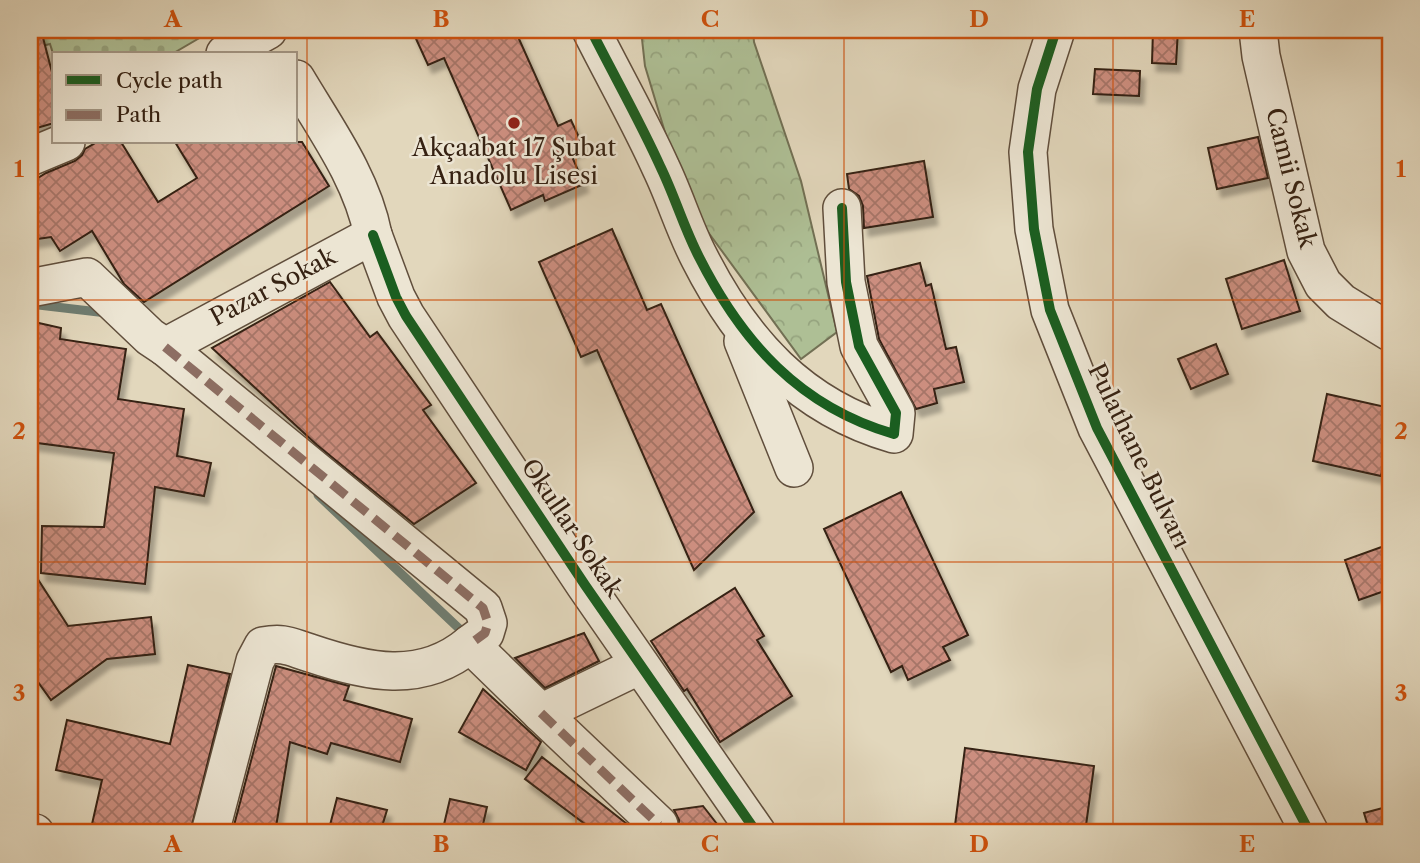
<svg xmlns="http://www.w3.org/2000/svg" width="1420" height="863" font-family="'Libre Caslon Text',serif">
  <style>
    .forest { fill: url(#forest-crowns); stroke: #727054; stroke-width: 2 }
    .cemetery { fill: url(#cemetery-stones); stroke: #727054; stroke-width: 2 }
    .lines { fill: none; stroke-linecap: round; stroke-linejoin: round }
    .stream { stroke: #6f7d71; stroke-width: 9 }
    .building { fill: url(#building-cross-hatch); stroke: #352112; stroke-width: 2; filter: url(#shadow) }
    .minor-casing { stroke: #604e3c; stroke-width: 40 }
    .minor { stroke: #ece5d3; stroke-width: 37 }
    .quiet { stroke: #8d6e63; stroke-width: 9; stroke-dasharray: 18 9; stroke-linecap: butt }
    .cycleway-casing { stroke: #ece5d3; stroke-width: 15 }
    .cycleway { stroke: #1b5e20; stroke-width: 10 }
    .grid { fill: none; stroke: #cd510d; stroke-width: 2; stroke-opacity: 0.55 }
    .poi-dot { fill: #8f2418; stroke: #ece5d3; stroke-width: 2.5 }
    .labels { text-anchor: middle; stroke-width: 5; stroke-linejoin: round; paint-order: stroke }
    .poi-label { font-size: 24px; fill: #352112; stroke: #ece5d3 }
    .street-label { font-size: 24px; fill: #352112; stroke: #ece5d3 }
    .neatline { fill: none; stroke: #cd510d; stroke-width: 2.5 }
    .grid-label { font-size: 23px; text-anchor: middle; font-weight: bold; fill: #cd510d }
  </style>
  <defs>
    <pattern id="forest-crowns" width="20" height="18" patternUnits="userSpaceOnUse" patternTransform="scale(1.75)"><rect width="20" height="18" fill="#aebf95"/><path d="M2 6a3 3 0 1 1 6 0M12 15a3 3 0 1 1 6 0" fill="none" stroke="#96a47f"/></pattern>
    <pattern id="cemetery-stones" width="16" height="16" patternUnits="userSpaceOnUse" patternTransform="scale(1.75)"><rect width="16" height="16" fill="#aebf95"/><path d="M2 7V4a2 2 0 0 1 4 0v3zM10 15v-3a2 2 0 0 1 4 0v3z" fill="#96a47f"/></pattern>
    <pattern id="building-cross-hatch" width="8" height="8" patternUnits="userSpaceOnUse" patternTransform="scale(1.75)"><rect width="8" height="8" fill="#cc8e7f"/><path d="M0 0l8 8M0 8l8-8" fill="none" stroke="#a67467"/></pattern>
    <filter id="shadow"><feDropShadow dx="4.5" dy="8" stdDeviation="2" flood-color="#0004"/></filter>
  </defs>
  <rect width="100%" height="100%" fill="#e2d7bc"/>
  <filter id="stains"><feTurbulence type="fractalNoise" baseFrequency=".00286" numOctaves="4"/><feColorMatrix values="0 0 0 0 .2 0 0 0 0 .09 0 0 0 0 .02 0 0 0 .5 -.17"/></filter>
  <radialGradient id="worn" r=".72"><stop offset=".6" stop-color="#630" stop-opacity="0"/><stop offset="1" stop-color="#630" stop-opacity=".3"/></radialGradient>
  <path class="forest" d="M641,30h112l1,12 47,139 36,151 -36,27 -115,-157 -41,-136z"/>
  <path class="cemetery" d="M30,30h183l-41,24h-118v3l-4,-13 -20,5z"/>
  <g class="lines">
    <g class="stream">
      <path d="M30,304l77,9"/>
      <path d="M318,495l150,142"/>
    </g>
  </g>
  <g class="building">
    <path d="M30,30h11l13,50v43l-24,7z"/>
    <path d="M412,30h103l43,96 13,-6 12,26 -13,6 14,32 -39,17 -2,-6 -32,15 -67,-152 -16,7z"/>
    <path d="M1153,30h25l-2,34 -24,-1z"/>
    <path d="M1095,69l45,2 -1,25 -46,-2z"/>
    <path d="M1258,137l10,41 -51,11 -9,-41z"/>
    <path d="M97,142h24l37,60 39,-24 -22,-36h127l27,44 -185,116 -20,-18 -32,-53 -32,20 -9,-14 -21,3v-57l16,-10 29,-12 7,-6 3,-6z"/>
    <path d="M924,161l9,56 -69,11 -1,-22 -4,-10 -10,-7 -2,-15z"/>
    <path d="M612,229l35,81 14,-6 93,208 -60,58 -97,-220 -16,7 -42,-95z"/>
    <path d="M1284,260l16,51 -58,18 -16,-50z"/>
    <path d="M920,263l6,23 5,-2 15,65 10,-2 8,35 -30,7 3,14 -21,6 -37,-70 -12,-63z"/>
    <path d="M330,282l40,55 7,-5 54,73 -8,5 53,73 -62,41 -97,-79 -105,-97z"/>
    <path d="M30,321l31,7 -1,11 66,10 -8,50 66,10 -7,47 34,7 -7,33 -49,-9 -10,97 -104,-11 1,-47 62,1 10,-74 -84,-11z"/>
    <path d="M1216,344l12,30 -37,15 -13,-30z"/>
    <path d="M1327,394l63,14v26l-9,42 -68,-15z"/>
    <path d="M901,492l67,143 -25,12 7,13 -42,20 -6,-14 -11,6 -67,-143z"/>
    <path d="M1390,544v45l-31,11 -14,-40z"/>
    <path d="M30,567l38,59 83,-9 4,37 -48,5 -56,41 -21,-29z"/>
    <path d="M735,588l29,48 -7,4 35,56 -72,46 -33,-53 -3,2 -33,-50z"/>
    <path d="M584,633l15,28 -54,27 -30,-30z"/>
    <path d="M188,665l42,9 -40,159h-100l12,-53 -46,-10 11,-50 103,24z"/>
    <path d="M276,666l73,20 -5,14 68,19 -12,43 -69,-19 -4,11 -37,-12 -15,91h-43z"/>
    <path d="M483,689l58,53 -15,28 -67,-38z"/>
    <path d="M965,748l129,18 -9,67h-131z"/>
    <path d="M542,757l85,67 10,9h-40l-72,-54z"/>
    <path d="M337,798l50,12 -7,23h-52z"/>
    <path d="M450,799l37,8 -6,26h-39z"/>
    <path d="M703,806l21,27h-46l1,-13 -5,-10z"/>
    <path d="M1390,806v27h-20l-6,-20z"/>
  </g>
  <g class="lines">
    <defs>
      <g id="minor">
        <path d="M591,30c23,46 49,91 70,138 14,29 23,60 38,89 43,85 101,150 195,177l2,-21 -37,-67 -13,-64 -4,-74"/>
        <path d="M1056,30l-19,59 -9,63 6,77 16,81 47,118 213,405"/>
        <path d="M1258,30l3,26 45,195 17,33 18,18 49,30"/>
        <path d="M225,54l43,-24"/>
        <path d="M30,157l36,-15"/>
        <path d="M373,235l23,62 10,19 179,269 172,248"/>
        <path d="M30,288l57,-11 63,60 15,10 208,-112c-11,-57 -48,-107 -77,-156"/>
        <path d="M743,341l51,127"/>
        <path d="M165,347l318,261 5,15 -3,10 -15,11"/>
        <path d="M541,713l118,112"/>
        <path d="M30,832l5,1"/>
        <path d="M210,833l45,-172 8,-15c22,-4 27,1 47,7 56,19 111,32 160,-9l71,69 99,-48"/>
      </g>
    </defs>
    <use href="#minor" class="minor-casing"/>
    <use href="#minor" class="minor"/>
    <g class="quiet">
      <path d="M1389,330l1,-2"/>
      <path d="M165,347l318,261 5,15 -3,10 -15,11"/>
      <path d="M541,713l118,112"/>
    </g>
    <defs>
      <g id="cycleway">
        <path d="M591,30c23,46 49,91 70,138 14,29 23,60 38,89 43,85 101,150 195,177l2,-21 -37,-67 -13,-64 -4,-74"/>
        <path d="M1056,30l-19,59 -9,63 6,77 16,81 47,118 213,405"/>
        <path d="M373,235l23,62 10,19 179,269 172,248"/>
      </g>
    </defs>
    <use href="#cycleway" class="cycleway-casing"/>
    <use href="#cycleway" class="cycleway"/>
  </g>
  <path class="grid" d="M307,30v803M576,30v803M844,30v803M1113,30v803M30,300h1360M30,562h1360"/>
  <circle class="poi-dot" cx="514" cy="123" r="7"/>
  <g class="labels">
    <g class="poi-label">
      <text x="514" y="156">Akçaabat 17 Şubat<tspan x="514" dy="28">Anadolu Lisesi</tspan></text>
    </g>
    <g class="street-label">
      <text transform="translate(1291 178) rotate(76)" y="8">Camii Sokak</text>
      <text transform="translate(273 287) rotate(-28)" y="8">Pazar Sokak</text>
      <text transform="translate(1139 456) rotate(64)" y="8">Pulathane Bulvarı</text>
      <text transform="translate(572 528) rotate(56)" y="8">Okullar Sokak</text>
    </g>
  </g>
  <rect width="1420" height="863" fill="none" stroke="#e2d7bc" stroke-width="77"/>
  <rect x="52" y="52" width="245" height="91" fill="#ece5d3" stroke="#a39786" stroke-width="2"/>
  <rect x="66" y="75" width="35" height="10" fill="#1b5e20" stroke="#a39786" stroke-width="2"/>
  <text x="116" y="88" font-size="21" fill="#352112">Cycle path</text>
  <rect x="66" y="110" width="35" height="10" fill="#8d6e63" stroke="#a39786" stroke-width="2"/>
  <text x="116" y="122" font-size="21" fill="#352112">Path</text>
  <rect x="38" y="38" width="1344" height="786" class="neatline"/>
  <g class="grid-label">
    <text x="173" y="27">A</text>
    <text x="441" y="27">B</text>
    <text x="710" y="27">C</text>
    <text x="979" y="27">D</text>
    <text x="1247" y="27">E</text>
    <text x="19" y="177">1</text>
    <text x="1401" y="177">1</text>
    <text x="19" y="439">2</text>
    <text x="1401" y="439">2</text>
    <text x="19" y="701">3</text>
    <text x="1401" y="701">3</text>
    <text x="173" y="852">A</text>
    <text x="441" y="852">B</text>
    <text x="710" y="852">C</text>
    <text x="979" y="852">D</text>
    <text x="1247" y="852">E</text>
  </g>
  <rect width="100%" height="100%" filter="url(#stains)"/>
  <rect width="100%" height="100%" fill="url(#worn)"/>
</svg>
